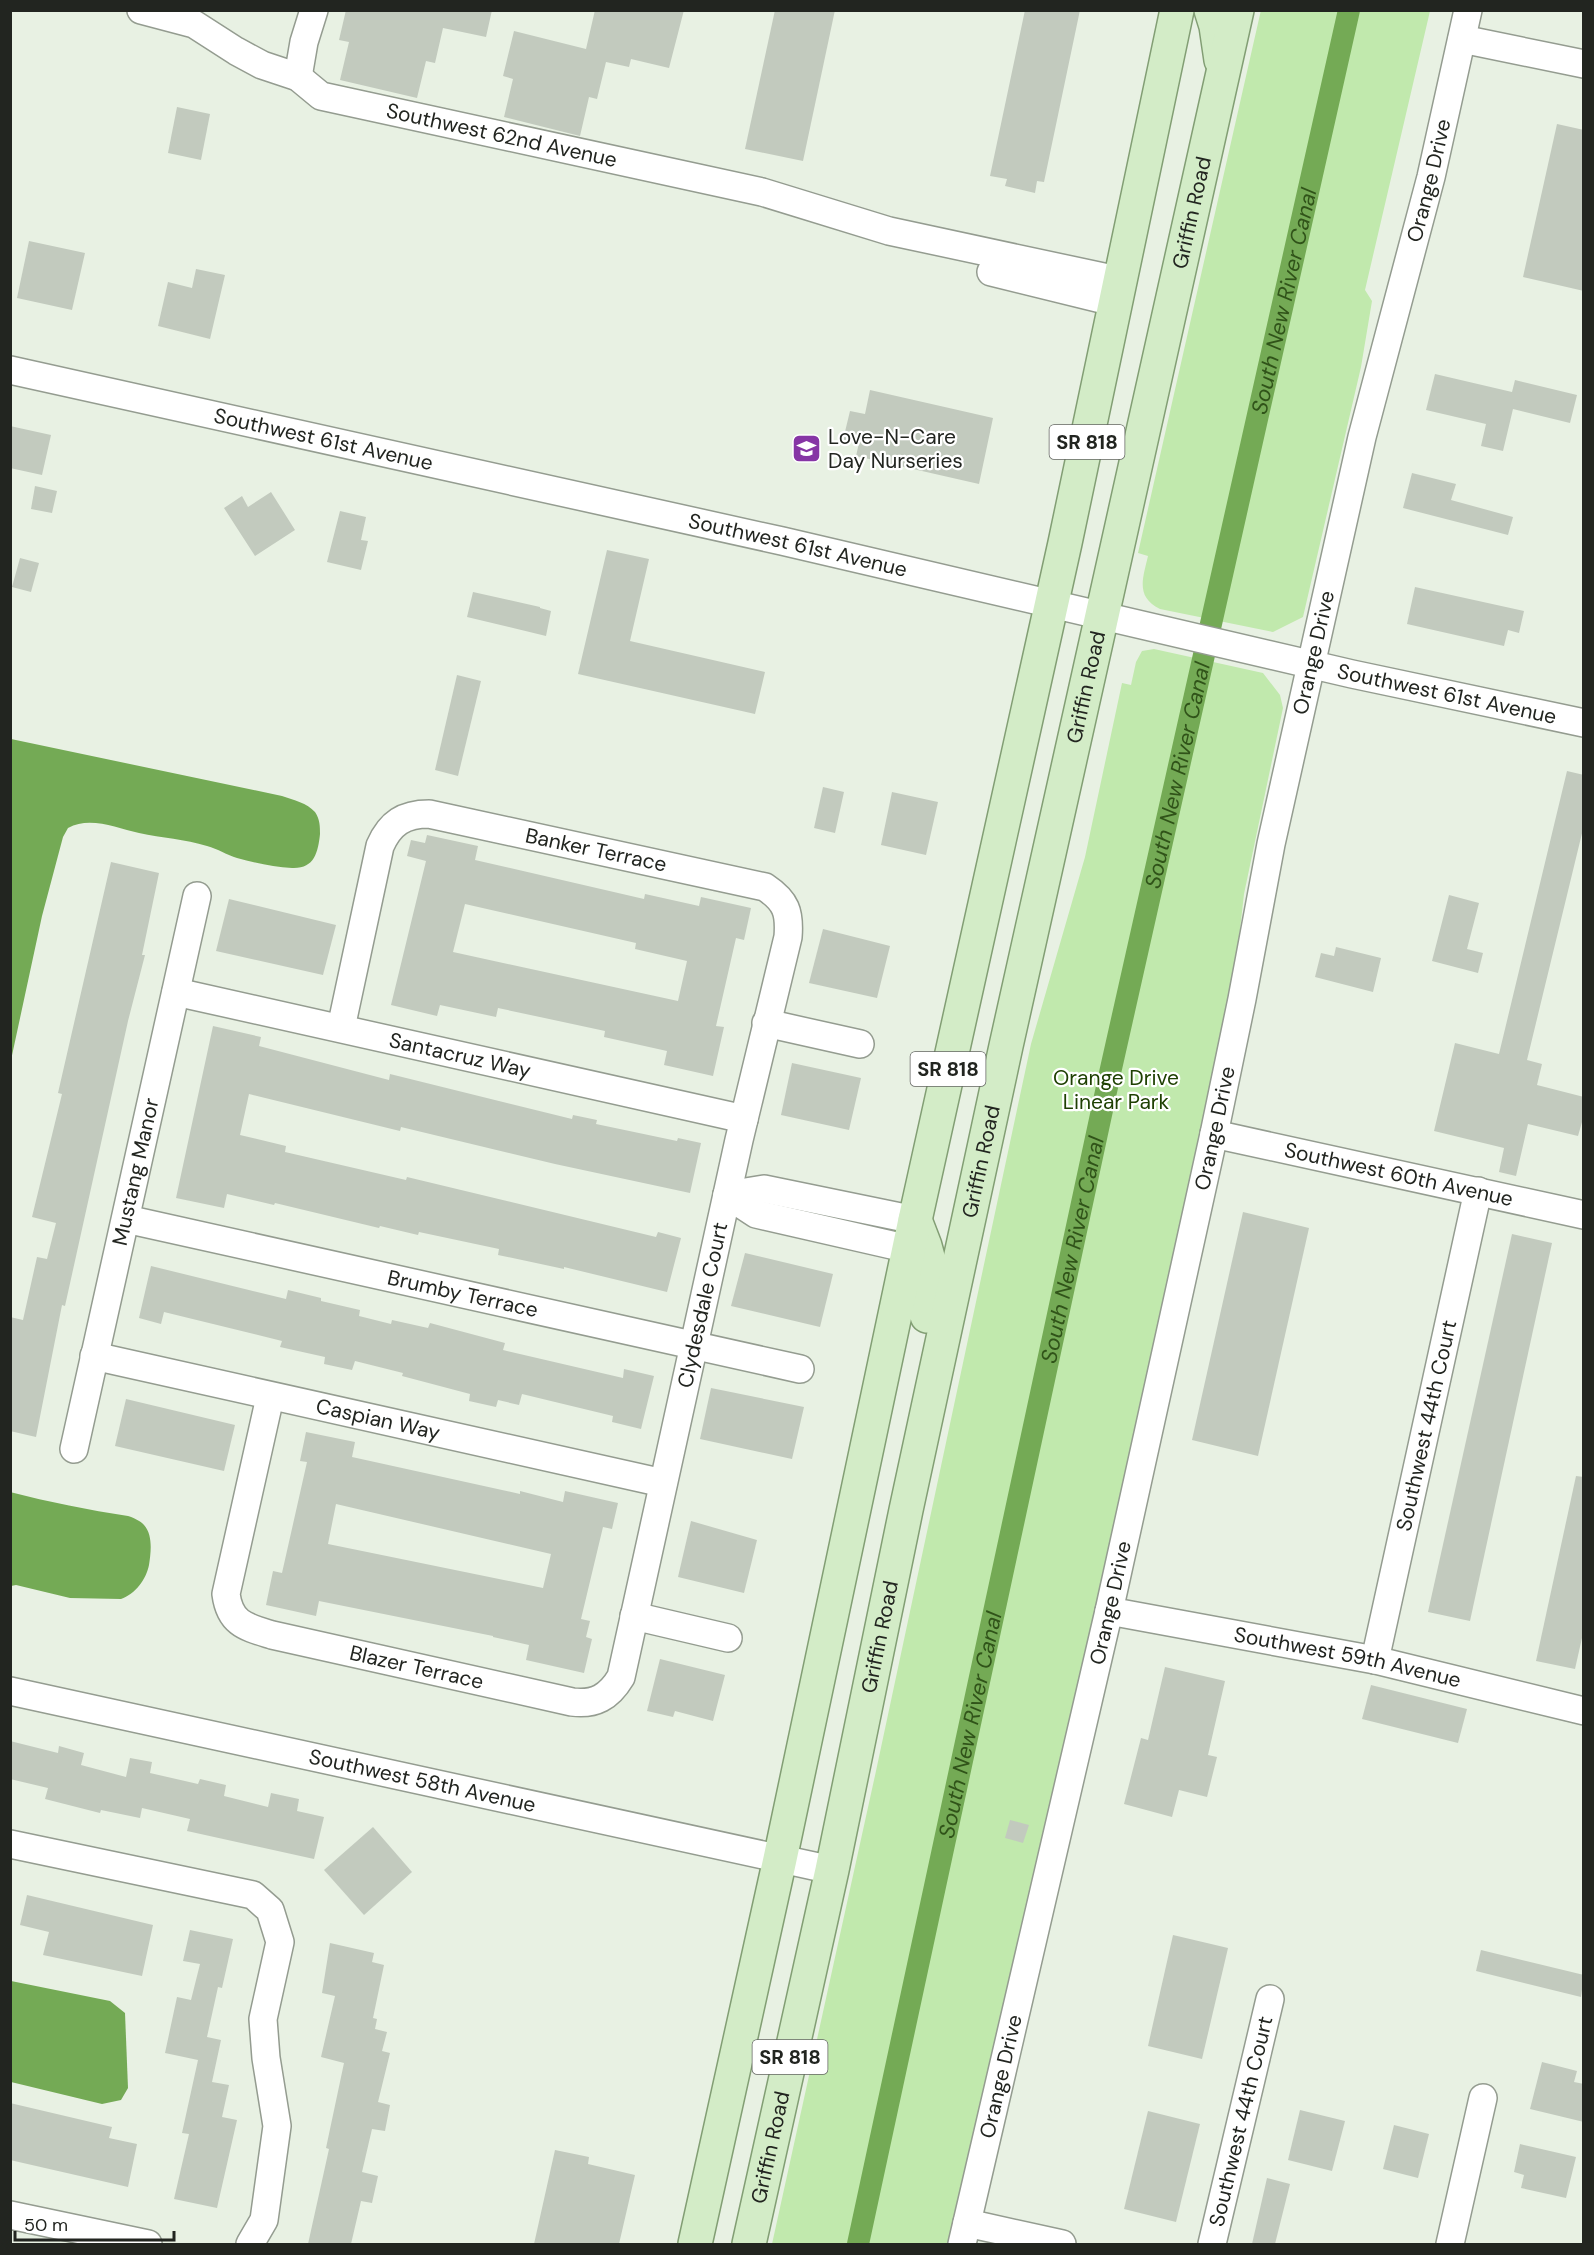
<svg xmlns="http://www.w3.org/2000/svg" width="1594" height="2255" font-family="'DM Sans',sans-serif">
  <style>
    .green { fill: #c1e9ad }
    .water { fill: #74aa55 }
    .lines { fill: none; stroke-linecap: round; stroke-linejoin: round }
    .canal { stroke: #74aa55; stroke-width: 22 }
    .building { fill: #c2cabe; fill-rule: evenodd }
    .minor-casing { stroke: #949c90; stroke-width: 30 }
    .major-casing { stroke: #829e74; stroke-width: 36 }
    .minor { stroke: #fff; stroke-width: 27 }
    .major { stroke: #d3ecc7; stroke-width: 33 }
    .labels { text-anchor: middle; stroke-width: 4.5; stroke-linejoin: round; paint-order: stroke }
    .shield { fill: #fff; stroke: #646663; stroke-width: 1.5 }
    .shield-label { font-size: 20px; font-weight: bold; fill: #222520 }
    .street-label { font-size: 21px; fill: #222520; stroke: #fff }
    .poi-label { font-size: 21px; fill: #222520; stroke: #fff; text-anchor: start }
    .park-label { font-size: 21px; fill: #1e4002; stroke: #fff }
    .water-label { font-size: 22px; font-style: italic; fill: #305319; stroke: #fff }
  </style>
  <rect width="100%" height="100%" fill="#e8f1e3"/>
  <g class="green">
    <path d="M1261,10l169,1 -65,279 7,11 -11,66 -58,250 -30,15 -113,-23c-25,-12 -17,-31 -12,-53l-10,-3z"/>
    <path d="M1154,649l109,24 17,22 3,13 -39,186 -8,71 -11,63 -169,764 -104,452h-180l104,-473 155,-727 54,-187 37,-174 9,2 5,-23 6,-11z"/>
  </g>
  <g class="water">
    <path d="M11,739l271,57c12,4 25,7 33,16 5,7 5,15 5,22 -2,19 -6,35 -28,34 -18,-1 -37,-5 -55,-10 -10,-3 -19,-9 -30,-12 -22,-7 -45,-8 -68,-13 -23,-5 -49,-17 -71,-5l-5,9 -21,79 -31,144z"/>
    <path d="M10,1492c39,10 79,18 118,24 4,1 13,5 16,9 9,10 7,27 5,40 -3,15 -14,29 -28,34l-51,-1 -54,-13 -5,1z"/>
    <path d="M11,1981l99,20 15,12 3,75 -7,12 -19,4 -91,-22z"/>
  </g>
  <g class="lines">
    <path class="canal" id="s1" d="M858,2244l252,-1171 239,-1063"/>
  </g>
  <g class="building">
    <path d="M346,10h146l-6,27 -43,-9 -8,35 -9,-2 -9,37 -77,-18 9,-38 -10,-2z"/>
    <path d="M595,10h89l-15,58 -38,-9 -2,8 -23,-5 -9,37 -8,-2 -9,39 -76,-19 9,-38 -10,-3 11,-45 72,18z"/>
    <path d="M775,10h60l-32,151 -58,-12z"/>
    <path d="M1025,10h55l-36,172 -7,-1 -2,12 -30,-7 2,-7 -17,-3z"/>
    <path d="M177,107l33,7 -9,46 -33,-7z"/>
    <path d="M1557,124l27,6v161l-61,-14z"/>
    <path d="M29,241l56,12 -13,57 -55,-12z"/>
    <path d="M196,269l29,6 -15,64 -52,-13 10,-44 24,6z"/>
    <path d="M1435,374l77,18 3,-12 62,15 -7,28 -57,-14 -10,42 -22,-5 5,-22 -60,-14z"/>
    <path d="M870,390l123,28 -14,66 -123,-28 3,-13 -16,-3 7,-29 15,3z"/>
    <path d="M10,426l41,9 -9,40 -32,-7z"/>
    <path d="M1412,473l44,11 -5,16 62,17 -5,18 -105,-27z"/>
    <path d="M35,486l22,5 -5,22 -21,-4z"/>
    <path d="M271,492l24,38 -40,26 -31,-48 18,-12 6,11z"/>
    <path d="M340,511l26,6 -5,23 7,1 -7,29 -34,-8z"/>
    <path d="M607,550l42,9 -19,82 135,31 -10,42 -177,-40z"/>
    <path d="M20,558l19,5 -8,29 -19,-5z"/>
    <path d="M1415,587l109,24 -5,22 -11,-3 -4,16 -97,-22z"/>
    <path d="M473,592l67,15v1l11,3 -5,25 -79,-19z"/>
    <path d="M457,675l24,6 -23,95 -23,-6z"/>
    <path d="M1567,771l17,4v50l-57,235 15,4 -5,21 47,12v18l-6,21 -50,-12 -12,52 -17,-4 5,-24 -70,-17 21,-88 44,11z"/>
    <path d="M823,787l21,5 -9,41 -21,-5z"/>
    <path d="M892,792l46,10 -12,53 -45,-10z"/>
    <path d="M427,835l51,11 -3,14 169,39 1,-5 54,12 2,-9 50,11 -7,32 -8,-2 -20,88 8,1 -11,49 -49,-11 3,-14 -63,-14 1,-6 -107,-23 -2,9 -56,-12 -3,11 -46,-11 35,-144 -19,-5 4,-16 14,3zM465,904l171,39 -1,6 52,12 -9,40 -225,-49z"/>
    <path d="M111,862l48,11 -17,82h3l-17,66 -63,285 -3,-1 -26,132 -26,-6v-114l13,3 14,-63 10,2 9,-36 -24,-6 30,-123 -4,-1z"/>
    <path d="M1449,895l30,8 -12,46 16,4 -5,20 -46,-12z"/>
    <path d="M229,899l107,26 -13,50 -107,-24z"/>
    <path d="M823,929l67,17 -13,52 -68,-15z"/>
    <path d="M1336,947l45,11 -8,34 -58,-15 6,-24 13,3z"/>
    <path d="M213,1026l48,11 -2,9 130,34 1,-6 182,45 1,-4 24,5 -1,4 81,17 1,-3 23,5 -11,50 -135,-29 -154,-37 -1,4 -151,-37 -9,41 46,11 -1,6 121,28 1,-3 249,60 2,-5 23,6 -14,54 -103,-25v2l-66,-14 1,-6 -80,-17 -1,3 -38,-9 -1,2 -104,-25 -1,2 -47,-11 -3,14 -48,-10z"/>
    <path d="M792,1063l69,15 -12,52 -68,-15z"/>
    <path d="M1243,1212l66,16 -51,228 -66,-16z"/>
    <path d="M1512,1234l40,9 -82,378 -42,-9z"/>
    <path d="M745,1253l88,21 -13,53 -89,-21z"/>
    <path d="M151,1266l135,33 2,-9 33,8v3l39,9 -1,6 32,8 1,-4 36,8 2,-5 75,20 -2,7 120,28 1,-9 30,7 -13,53 -29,-7 1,-6 -91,-22 -3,11 -21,-5 -2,7 -27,-6 1,-7 -68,-18 1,-3 -48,-12 -3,9 -28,-6 1,-7 -45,-10 2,-6 -118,-29 -3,12 -22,-6z"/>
    <path d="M711,1388l93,19 -12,52 -92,-20z"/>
    <path d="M126,1399l109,26 -11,46 -109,-25z"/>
    <path d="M306,1432l49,10 -3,15 168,37v-3l43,11 2,-11 53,12 -6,26 -9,-2 -22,92 9,2 -4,16 6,2 -8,34 -58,-13 3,-15 -36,-8v-1l-174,-35 -3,15 -50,-11 7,-34 9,2 25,-111 -7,-1zM336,1504l215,50 -8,34 -215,-44z"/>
    <path d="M1576,1476l8,1v152l-9,40 -39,-8z"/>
    <path d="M691,1521l66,19 -13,53 -66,-16z"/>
    <path d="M660,1659l65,16 -12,46 -38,-10 -2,6 -26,-6z"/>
    <path d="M1165,1667l60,14 -17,74 9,2 -10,40 -28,-7 -7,27 -48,-13 17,-66 7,2z"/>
    <path d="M1371,1685l96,24 -9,34 -96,-24z"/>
    <path d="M10,1741l48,12 1,-7 25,7 -3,12 45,12 4,-19 22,4 -2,11 48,11 2,-5 26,6 -2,11 44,11 3,-14 28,6 -2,12 27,6 -10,42 -127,-28 3,-12 -48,-11 -2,10 -39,-8 -1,3 -55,-14 3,-11 -38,-9z"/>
    <path d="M1010,1820l19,5 -6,18 -18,-5z"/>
    <path d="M373,1827l39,45 -48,43 -40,-45z"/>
    <path d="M27,1895l126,30 -11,51 -99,-21 6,-23 -29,-7z"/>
    <path d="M190,1930l43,9 -11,49 -4,-1 -11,50 14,3 -9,42 17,3 -7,32 15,3 -20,88 -43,-9 15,-65 -7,-1 16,-73 -33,-7 12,-56 14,3 9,-36 -17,-3z"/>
    <path d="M1173,1935l55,13 -26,111 -54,-13z"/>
    <path d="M330,1943l44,10 -2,9 12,3 -11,53 4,1 -2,10 12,3 -5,19 8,2 -12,49 12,3 -5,26 -13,-2 -10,43 16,4 -6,27 -11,-2 -10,43h-43l21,-95 -3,-1 18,-85 -23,-6 14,-61 -13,-3z"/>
    <path d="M1481,1950l103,25 -3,22 -105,-26z"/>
    <path d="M1542,2062l35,9 -3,11 10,2v38l-54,-13z"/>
    <path d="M10,2103l102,24 -3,11 28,6 -9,43 -118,-27z"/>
    <path d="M1300,2110l45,11 -13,50 -44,-11z"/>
    <path d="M1148,2111l52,13 -24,98 -52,-13z"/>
    <path d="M1394,2125l35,9 -11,44 -35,-9z"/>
    <path d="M1520,2144l56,13 -10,41 -45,-10 3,-13 -10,-3z"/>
    <path d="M555,2150l34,7 -1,7 47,11 -16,69h-85z"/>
    <path d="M1267,2178l23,6 -15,60h-23z"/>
  </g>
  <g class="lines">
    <defs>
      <g id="minor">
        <path id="s2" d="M141,10l53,14 42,27 26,14 36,12 23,19 441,96 127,39 233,50"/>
        <path d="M1462,39l122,25"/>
        <path d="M298,77l6,-35 10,-32"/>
        <path d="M991,272l126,31"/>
        <path id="s3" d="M10,370l772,171 570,133 232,49"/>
        <path id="s4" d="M176,992l568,127"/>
        <path d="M766,1023l94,21"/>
        <path id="s5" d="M1214,1134l370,81"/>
        <path d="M727,1195l29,19 153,35"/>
        <path d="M727,1195l37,-6 151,31"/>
        <path id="s6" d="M126,1219l674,150"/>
        <path id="s7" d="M94,1356l569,127"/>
        <path id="s8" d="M270,1397l-44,197c4,30 20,33 46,41l300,67c23,3 37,-5 49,-25l118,-537 49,-203c2,-25 -2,-36 -23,-50l-336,-73c-25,0 -39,9 -49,32l-39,182"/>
        <path id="s9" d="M74,1449l123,-553"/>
        <path id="s10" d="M1109,1611l266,49 209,51"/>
        <path d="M634,1616l94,22"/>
        <path id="s11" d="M1375,1660l103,-469"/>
        <path id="s12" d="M10,1691l822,179"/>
        <path d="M10,1844l243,51 17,15 10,32 -17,77 3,39 11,68 -13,94 -14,24"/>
        <path d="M10,2215l138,29"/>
        <path d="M967,2223l95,21"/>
        <path id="s13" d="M962,2244l147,-633 105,-477 28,-135 29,-155 91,-407 69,-260 37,-167"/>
        <path id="s14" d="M1212,2244l58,-245"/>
        <path d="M1450,2244l33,-146"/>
      </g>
      <g id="major">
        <path d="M1211,10l5,16 5,34"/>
        <path d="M915,1220l10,26 9,33 -7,37"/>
        <path d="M695,2244l85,-385 135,-639 150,-677 112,-533"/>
        <path id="s15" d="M749,2244l83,-374 74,-360 100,-464 231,-1036"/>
      </g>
    </defs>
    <use href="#minor" class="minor-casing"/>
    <use href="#major" class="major-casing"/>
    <use href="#minor" class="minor"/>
    <use href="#major" class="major"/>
  </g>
  <defs>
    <symbol id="school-square" viewBox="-11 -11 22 22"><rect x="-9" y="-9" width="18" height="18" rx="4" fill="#8635a5" stroke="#fff"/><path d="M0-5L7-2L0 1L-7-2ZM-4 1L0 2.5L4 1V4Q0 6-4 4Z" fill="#fff"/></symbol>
  </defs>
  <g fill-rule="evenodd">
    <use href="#school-square" x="790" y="432" width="33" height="33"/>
  </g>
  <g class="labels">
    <g class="shield">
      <rect x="1049.5" y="425" width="75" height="34" rx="4.5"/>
      <rect x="910.5" y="1052" width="75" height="34" rx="4.5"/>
      <rect x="752.5" y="2040" width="75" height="34" rx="4.5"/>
    </g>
    <g class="shield-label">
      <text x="1087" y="449">SR 818</text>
      <text x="948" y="1076">SR 818</text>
      <text x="790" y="2064">SR 818</text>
    </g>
    <g class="street-label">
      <text dy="7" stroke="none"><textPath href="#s2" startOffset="387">Southwest 62nd Avenue</textPath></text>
      <text dy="7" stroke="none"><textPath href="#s13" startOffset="2116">Orange Drive</textPath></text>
      <text dy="7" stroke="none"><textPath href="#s15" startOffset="2079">Griffin Road</textPath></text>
      <text dy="7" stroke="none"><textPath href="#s3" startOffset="321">Southwest 61st Avenue</textPath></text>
      <text dy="7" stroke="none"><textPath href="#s3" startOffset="807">Southwest 61st Avenue</textPath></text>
      <text dy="7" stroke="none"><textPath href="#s13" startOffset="1630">Orange Drive</textPath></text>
      <text dy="7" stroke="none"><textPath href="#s15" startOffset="1593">Griffin Road</textPath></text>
      <text dy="7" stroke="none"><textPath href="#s3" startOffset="1473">Southwest 61st Avenue</textPath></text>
      <text transform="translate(596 850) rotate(12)" y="7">Banker Terrace</text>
      <text dy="7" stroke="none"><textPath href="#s4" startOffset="291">Santacruz Way</textPath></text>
      <text dy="7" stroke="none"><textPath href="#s13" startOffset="1144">Orange Drive</textPath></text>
      <text dy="7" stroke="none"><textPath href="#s15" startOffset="1107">Griffin Road</textPath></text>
      <text dy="7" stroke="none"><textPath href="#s9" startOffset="284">Mustang Manor</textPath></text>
      <text dy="7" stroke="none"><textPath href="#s5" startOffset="189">Southwest 60th Avenue</textPath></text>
      <text dy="7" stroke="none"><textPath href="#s6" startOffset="345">Brumby Terrace</textPath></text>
      <text dy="7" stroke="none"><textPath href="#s8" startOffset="1016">Clydesdale Court</textPath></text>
      <text dy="7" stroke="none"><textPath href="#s7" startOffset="291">Caspian Way</textPath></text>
      <text dy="7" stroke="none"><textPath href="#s11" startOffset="240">Southwest 44th Court</textPath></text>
      <text dy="7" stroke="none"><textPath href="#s13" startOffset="658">Orange Drive</textPath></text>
      <text dy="7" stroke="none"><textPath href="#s15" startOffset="621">Griffin Road</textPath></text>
      <text dy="7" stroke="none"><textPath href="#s10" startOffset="243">Southwest 59th Avenue</textPath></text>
      <text dy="7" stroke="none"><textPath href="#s8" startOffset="417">Blazer Terrace</textPath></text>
      <text dy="7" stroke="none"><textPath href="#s12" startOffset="422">Southwest 58th Avenue</textPath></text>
      <text dy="7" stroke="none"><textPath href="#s13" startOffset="172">Orange Drive</textPath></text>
      <text dy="7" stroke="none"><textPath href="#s14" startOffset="126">Southwest 44th Court</textPath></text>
      <text dy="7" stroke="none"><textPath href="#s15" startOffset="99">Griffin Road</textPath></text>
    </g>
    <g class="poi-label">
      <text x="828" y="444">Love-N-Care<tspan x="828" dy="24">Day Nurseries</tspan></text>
    </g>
    <g class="park-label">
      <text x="1116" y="1085">Orange Drive<tspan x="1116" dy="24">Linear Park</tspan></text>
    </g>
    <g class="water-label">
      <text dy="8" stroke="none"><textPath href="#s1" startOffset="1989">South New River Canal</textPath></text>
      <text dy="8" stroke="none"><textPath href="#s1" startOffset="1503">South New River Canal</textPath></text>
      <text dy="8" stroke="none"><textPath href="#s1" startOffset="1017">South New River Canal</textPath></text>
      <text dy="8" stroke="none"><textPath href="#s1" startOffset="531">South New River Canal</textPath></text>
    </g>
  </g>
  <rect width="1594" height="2255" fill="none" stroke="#222520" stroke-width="24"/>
  <path d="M15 2231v9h159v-9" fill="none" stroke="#222520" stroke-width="3"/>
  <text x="24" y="2231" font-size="18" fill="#222520" stroke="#ffffff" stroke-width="4.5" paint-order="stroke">50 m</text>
</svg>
